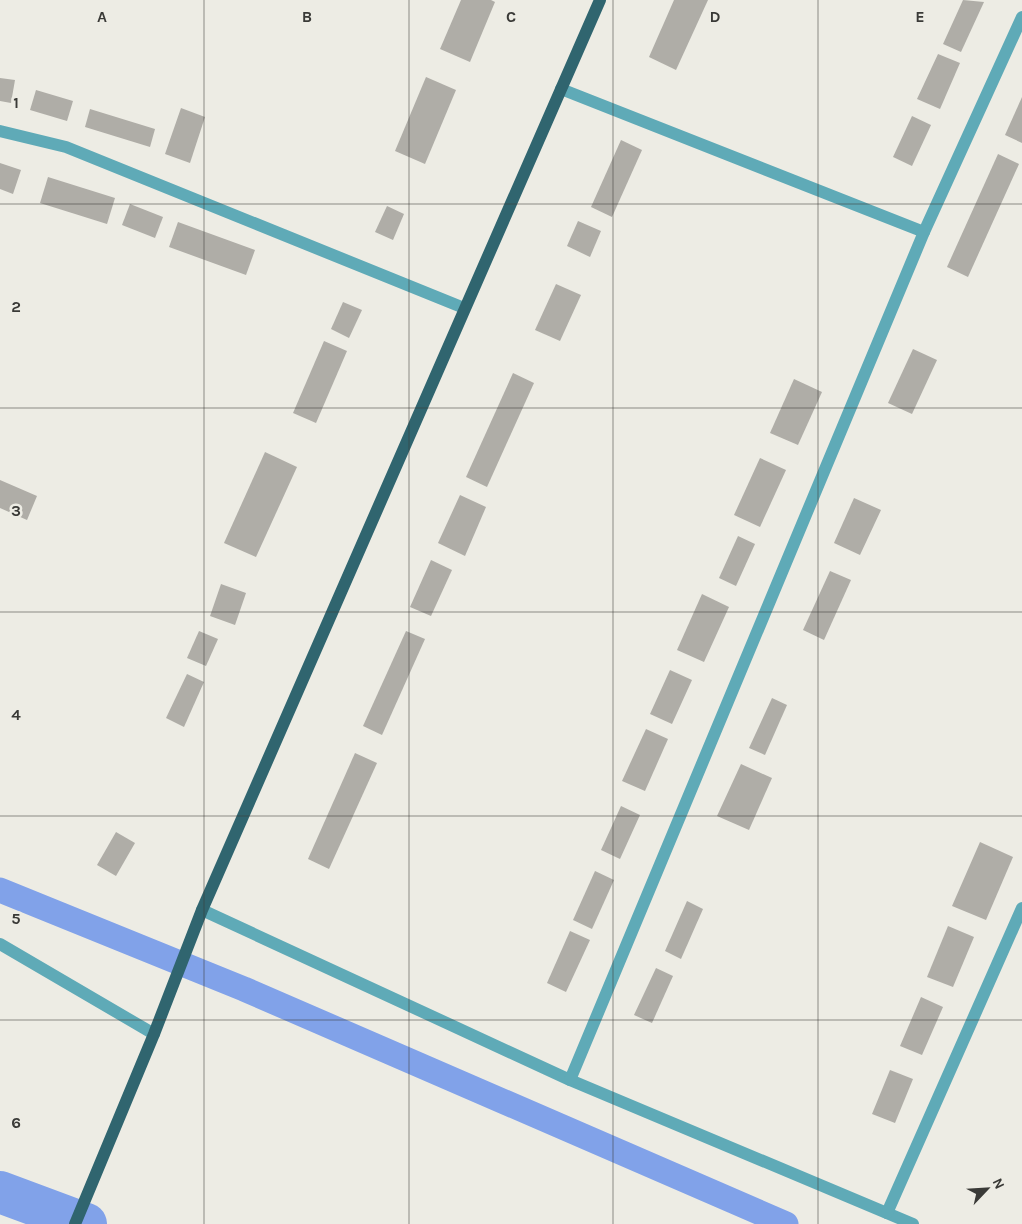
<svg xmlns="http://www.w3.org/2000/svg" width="1022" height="1224" font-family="Karla,sans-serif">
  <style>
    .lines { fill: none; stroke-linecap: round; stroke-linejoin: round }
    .canal { stroke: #81a2e9; stroke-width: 25 }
    .river { stroke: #81a2e9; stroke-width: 42 }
    .building { fill: #afada7 }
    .minor { stroke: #5faab7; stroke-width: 12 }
    .primary { stroke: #30656f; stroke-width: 12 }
    .grid { fill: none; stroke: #3a3a37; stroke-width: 1; stroke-opacity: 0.55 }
    .grid-label { font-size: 16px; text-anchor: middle; font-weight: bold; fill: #3a3a37; stroke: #edece4; stroke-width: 5; stroke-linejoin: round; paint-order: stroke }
  </style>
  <rect width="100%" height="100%" fill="#edece4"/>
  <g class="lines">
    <path class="canal" d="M0,890l244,99 542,235"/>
    <path class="river" d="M0,1192l86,32"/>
  </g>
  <g class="building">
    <path d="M461,0h30l4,2 -25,60 -30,-13z"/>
    <path d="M674,0h34l-32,70 -27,-13z"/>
    <path d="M963,0l21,2 -23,50 -18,-8z"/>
    <path d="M938,54l22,9 -20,46 -23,-10z"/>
    <path d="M426,77l30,13 -31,74 -30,-13z"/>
    <path d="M0,78l15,2 -4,23 -11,-2z"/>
    <path d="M36,90l37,11 -6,20 -37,-11z"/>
    <path d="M1022,97v46l-17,-8z"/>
    <path d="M181,108l24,9 -15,46 -25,-9z"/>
    <path d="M90,109l65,20 -5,18 -65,-20z"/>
    <path d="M912,116l19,9 -19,41 -19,-9z"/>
    <path d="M621,140l21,10 -30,67 -21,-10z"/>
    <path d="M998,154l21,10 -51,113 -21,-10z"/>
    <path d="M0,163l21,7 -8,24 -13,-5z"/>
    <path d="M48,177l67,21 -8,26 -67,-21z"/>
    <path d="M130,204l33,13 -8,21 -33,-13z"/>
    <path d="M387,206l17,8 -11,26 -18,-8z"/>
    <path d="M578,221l23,10 -11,26 -23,-11z"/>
    <path d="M178,222l77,28 -9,25 -77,-28z"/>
    <path d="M556,284l25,11 -21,46 -25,-11z"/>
    <path d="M343,302l19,8 -13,28 -18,-9z"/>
    <path d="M324,341l23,10 -31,72 -23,-10z"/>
    <path d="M913,349l24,11 -25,54 -24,-11z"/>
    <path d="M513,373l21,10 -47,104 -21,-10z"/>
    <path d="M794,379l28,13 -24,53 -28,-12z"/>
    <path d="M265,452l32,15 -41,90 -32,-14z"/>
    <path d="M760,458l26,12 -26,57 -26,-12z"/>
    <path d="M0,480l37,16 -10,24 -27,-12z"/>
    <path d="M460,495l26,12 -21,49 -27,-13z"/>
    <path d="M854,498l27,12 -21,45 -26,-12z"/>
    <path d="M738,536l17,8 -19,42 -17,-8z"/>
    <path d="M431,560l21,10 -21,46 -21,-9z"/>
    <path d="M830,571l21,9 -27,60 -21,-10z"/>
    <path d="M221,584l25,9 -11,32 -25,-9z"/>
    <path d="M702,594l27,13 -25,55 -27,-12z"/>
    <path d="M199,631l19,8 -12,27 -19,-8z"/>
    <path d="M406,631l19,8 -43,96 -19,-9z"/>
    <path d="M670,670l22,10 -20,44 -22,-10z"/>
    <path d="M187,674l17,8 -20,45 -18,-9z"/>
    <path d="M772,698l15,7 -22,50 -16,-7z"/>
    <path d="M646,729l22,10 -23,52 -23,-10z"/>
    <path d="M355,753l22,10 -48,106 -21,-10z"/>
    <path d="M741,764l31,14 -23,52 -32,-14z"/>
    <path d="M621,806l19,9 -20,44 -19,-9z"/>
    <path d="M116,832l19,11 -19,33 -19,-11z"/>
    <path d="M980,842l33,15 -27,63 -34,-14z"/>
    <path d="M595,871l19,9 -22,49 -19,-9z"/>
    <path d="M687,901l16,8 -22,50 -16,-8z"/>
    <path d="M948,926l26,11 -21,50 -26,-10z"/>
    <path d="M570,931l20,9 -24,52 -19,-9z"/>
    <path d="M656,968l17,8 -21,47 -18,-8z"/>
    <path d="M921,997l22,10 -21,48 -22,-9z"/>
    <path d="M890,1070l23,9 -18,44 -23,-9z"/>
  </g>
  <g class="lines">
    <g class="minor">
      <path d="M561,89l363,143"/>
      <path d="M0,131l66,16 398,161"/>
      <path d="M202,910l368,170 343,144"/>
      <path d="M0,944l154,90"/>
      <path d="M570,1080l354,-848 98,-215"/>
      <path d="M887,1213l135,-305"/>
    </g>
    <path class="primary" d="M75,1224l79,-190 48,-124 398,-910"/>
  </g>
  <path class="grid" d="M204,0v1224M409,0v1224M613,0v1224M818,0v1224M0,204h1022M0,408h1022M0,612h1022M0,816h1022M0,1020h1022"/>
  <g class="grid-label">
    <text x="102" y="22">A</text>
    <text x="307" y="22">B</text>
    <text x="511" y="22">C</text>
    <text x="715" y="22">D</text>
    <text x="920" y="22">E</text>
    <text x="16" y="108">1</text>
    <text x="16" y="312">2</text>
    <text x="16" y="516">3</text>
    <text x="16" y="720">4</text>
    <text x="16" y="924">5</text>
    <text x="16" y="1128">6</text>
  </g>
  <g transform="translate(987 1189) rotate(65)" stroke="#edece4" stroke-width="4" paint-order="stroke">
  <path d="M0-4L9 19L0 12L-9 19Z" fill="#3a3a37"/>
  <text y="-8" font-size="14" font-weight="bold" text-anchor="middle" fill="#3a3a37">N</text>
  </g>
</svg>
